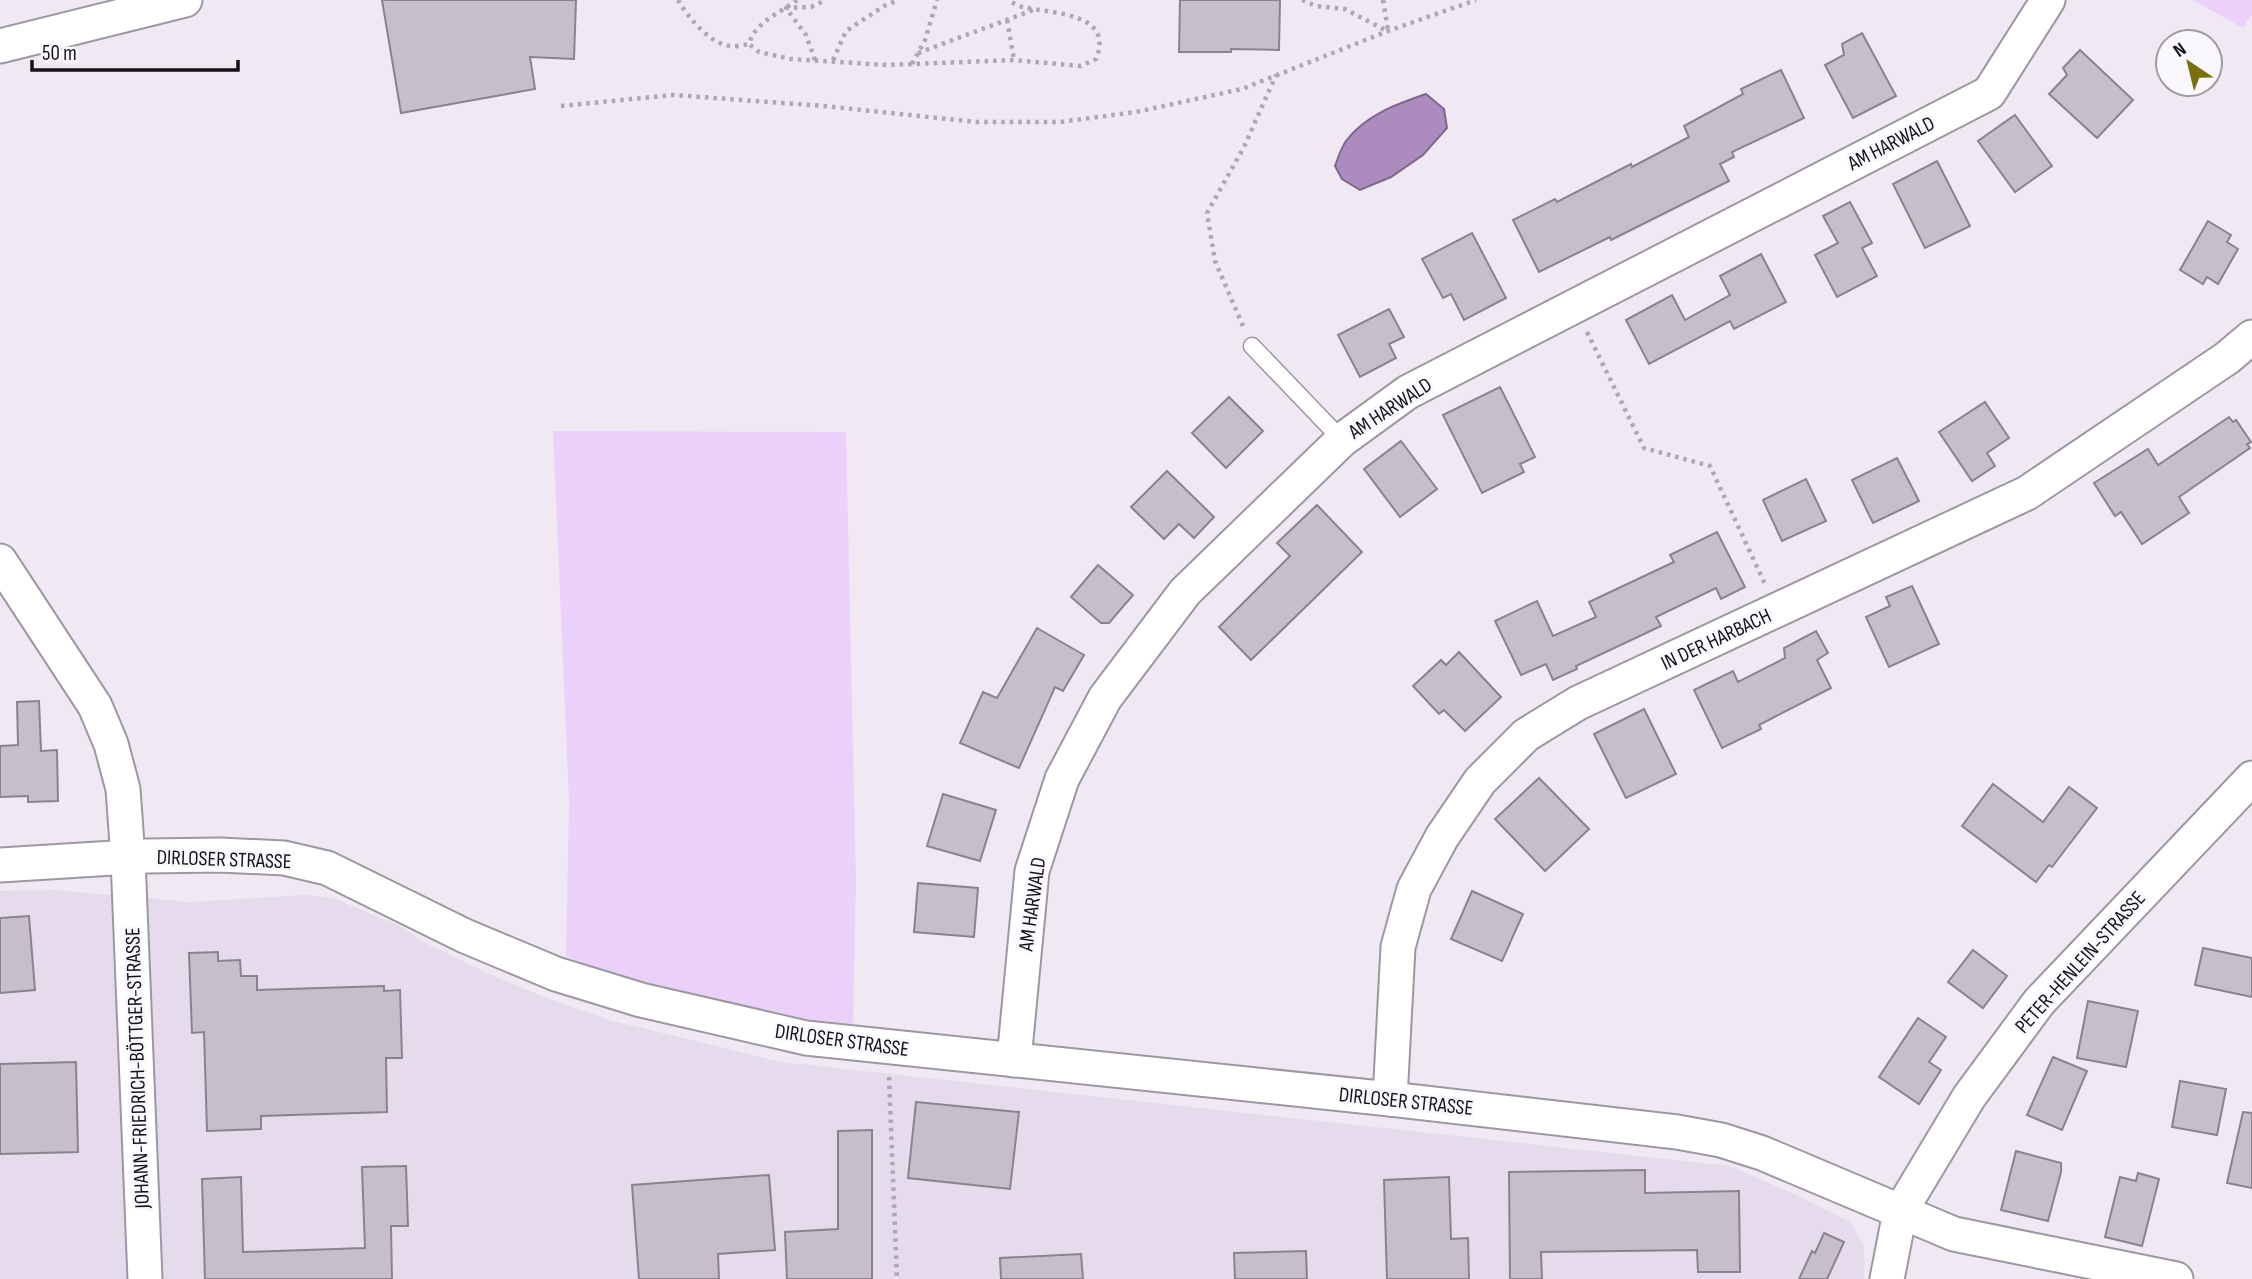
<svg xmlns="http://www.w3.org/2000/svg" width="2252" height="1279" font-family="'Sofia Sans Condensed',sans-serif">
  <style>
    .built { fill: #e6dbed }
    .green { fill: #ebd1fa }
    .water { fill: #ac8bbf; stroke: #7e678c; stroke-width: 2 }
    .building { fill: #c6bfca; stroke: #8a838d; stroke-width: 2 }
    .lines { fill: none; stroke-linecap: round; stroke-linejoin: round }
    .service-casing { stroke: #9d97a1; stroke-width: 19 }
    .minor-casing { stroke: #9d97a1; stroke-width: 37 }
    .path { stroke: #aca7b0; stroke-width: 4.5; stroke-dasharray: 3.5 5; stroke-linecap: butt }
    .service { stroke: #fff; stroke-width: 16 }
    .minor { stroke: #fff; stroke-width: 33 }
    .labels { text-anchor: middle; stroke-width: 6; stroke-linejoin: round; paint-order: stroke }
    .street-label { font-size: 21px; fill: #141216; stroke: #fbf7fe }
  </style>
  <rect width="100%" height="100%" fill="#f0e9f4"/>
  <path class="built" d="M55,890l134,12 116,-7 28,3 65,27 26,17 76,37 52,21 57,20 173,42 948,104 60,26 60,30 14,23v34h-1864v-388z"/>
  <g class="green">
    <path d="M2193,0h59v15l-9,13z"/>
    <path d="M553,431l293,1 10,448 -3,148 -62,-7 -176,-44 -49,-21 3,-154z"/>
  </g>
  <path class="water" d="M1426,94l18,15 3,19 -24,27 -32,22 -31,13 -18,-11 -7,-13c3,-8 6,-18 11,-25 19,-26 51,-37 80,-47z"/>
  <g class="building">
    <path d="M382,0h194l-2,59 -44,-2 5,32 -134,24z"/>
    <path d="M1180,0h100l-1,50 -48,-1v3h-52z"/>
    <path d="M1862,33l34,63 -43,22 -28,-53 19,-10 -2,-11z"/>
    <path d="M2080,50l53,50 -36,38 -48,-44 18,-19 -4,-7z"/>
    <path d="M1781,70l23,48 -72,34 2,5 -14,7 9,17 -118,59 -1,-3 -71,35 -26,-52 42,-21 2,3 74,-38 1,3 57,-30 -5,-11 59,-32 -2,-5z"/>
    <path d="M2015,115l37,51 -37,26 -37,-51z"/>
    <path d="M1937,161l33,65 -45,22 -32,-64z"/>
    <path d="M1850,202l22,41 -10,5 15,28 -40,21 -22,-42 23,-12 -15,-27z"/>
    <path d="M2208,221l23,14 -4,7 11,7 -20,35 -11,-7 -4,7 -23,-14z"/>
    <path d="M1472,233l34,65 -42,22 -13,-26 -8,4 -21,-39z"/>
    <path d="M1761,254l25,48 -52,27 -4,-8 -81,43 -23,-44 46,-25 13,25 45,-25 -10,-19z"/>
    <path d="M1389,309l15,28 -15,7 7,14 -36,19 -22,-42z"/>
    <path d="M1500,387l35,70 -15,7 4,8 -42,21 -39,-78z"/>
    <path d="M1229,397l34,34 -37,37 -34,-35z"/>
    <path d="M1985,402l24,36 -22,15 8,13 -23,15 -33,-49z"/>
    <path d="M2229,417l4,5 3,-2 15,22 -4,2 3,4 -71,49 10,16 -47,31 -21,-32 -6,4 -21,-33 54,-34 10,16z"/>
    <path d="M1401,441l36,48 -37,28 -36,-48z"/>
    <path d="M1897,458l22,43 -46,22 -21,-43z"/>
    <path d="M1167,471l47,46 -20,21 -15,-14 -15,15 -33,-32z"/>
    <path d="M1806,479l20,42 -44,20 -19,-41z"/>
    <path d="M1317,505l45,47 -111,108 -32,-33 71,-71 -13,-13z"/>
    <path d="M1717,532l28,55 -24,12 -5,-11 -60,29 5,9 -85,40 1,3 -24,11 -7,-16 -25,11 -26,-54 42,-20 16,35 43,-19 -7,-15 85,-40 -4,-7z"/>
    <path d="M1098,565l35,30 -24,28h-8l-30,-26z"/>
    <path d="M1912,586l27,58 -50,23 -23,-50 24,-11 -4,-9z"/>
    <path d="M1037,628l47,27 -21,36 -8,-4 -36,81 -59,-25 23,-51 14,6z"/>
    <path d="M1816,631l12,22 -11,7 14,28 -72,37 2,4 -39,19 -28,-58 39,-19 5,11 47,-24 -1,-10z"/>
    <path d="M1459,652l42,45 -36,34 -21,-21 -5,4 -26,-28 28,-26 5,5z"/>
    <path d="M39,701l2,50 16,-1 1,51 -30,1v-6l-28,1v-51l18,-1 -1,-43z"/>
    <path d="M1644,709l32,65 -50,24 -32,-64z"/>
    <path d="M1539,778l50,51 -44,42 -50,-52z"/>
    <path d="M1993,784l50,38 26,-35 28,21 -45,59 -3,-2 -13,17 -74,-56z"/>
    <path d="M943,794l53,16 -16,51 -53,-15z"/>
    <path d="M918,883l60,5 -4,49 -60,-5z"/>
    <path d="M1472,891l51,23 -21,47 -51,-22z"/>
    <path d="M29,916l6,74 -35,3v-75z"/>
    <path d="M2203,948l49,10v39l-57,-12z"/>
    <path d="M1973,950l34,26 -24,32 -35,-26z"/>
    <path d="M218,952v9l22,-1 1,16h16v14l127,-4v5l16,-1 2,68h-16l1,54 -126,4v13l-54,2 -3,-99 -12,1 -3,-80z"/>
    <path d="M2088,1001l50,10 -12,56 -49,-9z"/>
    <path d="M1918,1018l28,19 -17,25 12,8 -22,34 -40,-27z"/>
    <path d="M2053,1057l34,14 -25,59 -35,-15z"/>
    <path d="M76,1062l2,90 -78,2v-90z"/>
    <path d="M2180,1081l46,8 -9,46 -45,-8z"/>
    <path d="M916,1102l103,10 -9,77 -102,-11z"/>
    <path d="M2243,1112l9,1v75l-25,-5z"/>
    <path d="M872,1130v149h-85l-2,-47 53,-3v-98z"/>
    <path d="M2016,1151l45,12v9l-13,49 -47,-11z"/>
    <path d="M406,1166l2,60h-17l1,53h-187l-3,-100 39,-2 2,75 122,-4 -3,-81z"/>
    <path d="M1645,1170v23l94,-2 1,81h-42l-1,-22 -156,2 1,27h-32l-1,-107z"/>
    <path d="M2138,1173l21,6 -17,67 -37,-9 15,-60 16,4z"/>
    <path d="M769,1175l6,75 -57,4 1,25h-80l-7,-94z"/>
    <path d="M1449,1177l2,62 17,-1 1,41h-82l-3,-99z"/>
    <path d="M1824,1233l20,9 -17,37h-28l13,-28 3,2z"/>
    <path d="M1306,1251l1,28h-72l-1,-26z"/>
    <path d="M1081,1254l2,25h-82l-1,-21z"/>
  </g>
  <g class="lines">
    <defs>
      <path id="service" d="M1252,346l90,94"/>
      <g id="minor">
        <path d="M0,46l185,-46"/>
        <path d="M0,561l95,145 16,38 12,45 5,69 17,421"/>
        <path d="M0,865l146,-9 74,-1 64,3 43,10 138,68 91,38 85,26 165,38 584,61 287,33 44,8 41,13 192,81 222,45"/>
        <path d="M1014,1060l18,-189 30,-92 43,-81 80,-106 157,-152 66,-48 581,-299 59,-93"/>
        <path d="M1390,1099l8,-152 16,-58 28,-52 38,-56 46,-46 52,-32 449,-210 200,-135 25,-21"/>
        <path d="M1887,1279l13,-67 69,-115 70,-95 213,-224"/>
      </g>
    </defs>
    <use href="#service" class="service-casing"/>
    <use href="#minor" class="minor-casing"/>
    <g class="path">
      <path d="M678,0c10,17 33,46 54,46 5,1 12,-1 17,-2"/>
      <path d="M797,0c-17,13 -42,22 -48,44l10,8 32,7 96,6 127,-5 67,6 15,-7c19,-47 -44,-45 -73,-52 -5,-1 -10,-4 -15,-7"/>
      <path d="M1302,0l14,6 29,3 42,22"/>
      <path d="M1383,0l5,30"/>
      <path d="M1007,20l7,40"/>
      <path d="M918,53l118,-44"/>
      <path d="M815,60l-9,-25 -20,-27 25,-1 15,-7"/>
      <path d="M833,60l13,-29 38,-25 14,-6"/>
      <path d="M912,64l13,-24 12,-40"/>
      <path d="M561,106l112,-11 151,11 152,16h84l76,-10 106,-23 146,-58 88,-31"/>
      <path d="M1243,326l-28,-65 -8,-48 37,-66 32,-72"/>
      <path d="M1587,332l57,116 66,18 55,118"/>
      <path d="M889,1077l8,202"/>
    </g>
    <use href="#service" class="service"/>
    <use href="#minor" class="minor"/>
  </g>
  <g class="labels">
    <g class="street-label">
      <text transform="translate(1891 143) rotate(-27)" y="7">AM HARWALD</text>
      <text transform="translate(1390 408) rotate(-33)" y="7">AM HARWALD</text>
      <text transform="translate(1716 639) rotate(-25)" y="7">IN DER HARBACH</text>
      <text transform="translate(224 859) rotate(2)" y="7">DIRLOSER STRASSE</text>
      <text transform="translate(1032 904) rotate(-82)" y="7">AM HARWALD</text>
      <text transform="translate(2080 962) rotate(-48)" y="7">PETER-HENLEIN-STRASSE</text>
      <text transform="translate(842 1040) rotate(8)" y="7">DIRLOSER STRASSE</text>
      <text transform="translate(137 1068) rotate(-92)" y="7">JOHANN-FRIEDRICH-BÖTTGER-STRASSE</text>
      <text transform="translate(1406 1101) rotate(6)" y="7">DIRLOSER STRASSE</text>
    </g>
  </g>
  <g transform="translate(2189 63) rotate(325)"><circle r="33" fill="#fbf7fe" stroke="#9f9ba1" stroke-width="2"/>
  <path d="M0-5L12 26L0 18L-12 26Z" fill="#786f0e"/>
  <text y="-10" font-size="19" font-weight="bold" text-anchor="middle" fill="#141216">N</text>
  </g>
  <path d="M32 60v10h206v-10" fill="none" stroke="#141216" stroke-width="3.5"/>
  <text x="42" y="60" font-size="21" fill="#141216" stroke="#fbf7fe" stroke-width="5" paint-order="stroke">50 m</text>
</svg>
